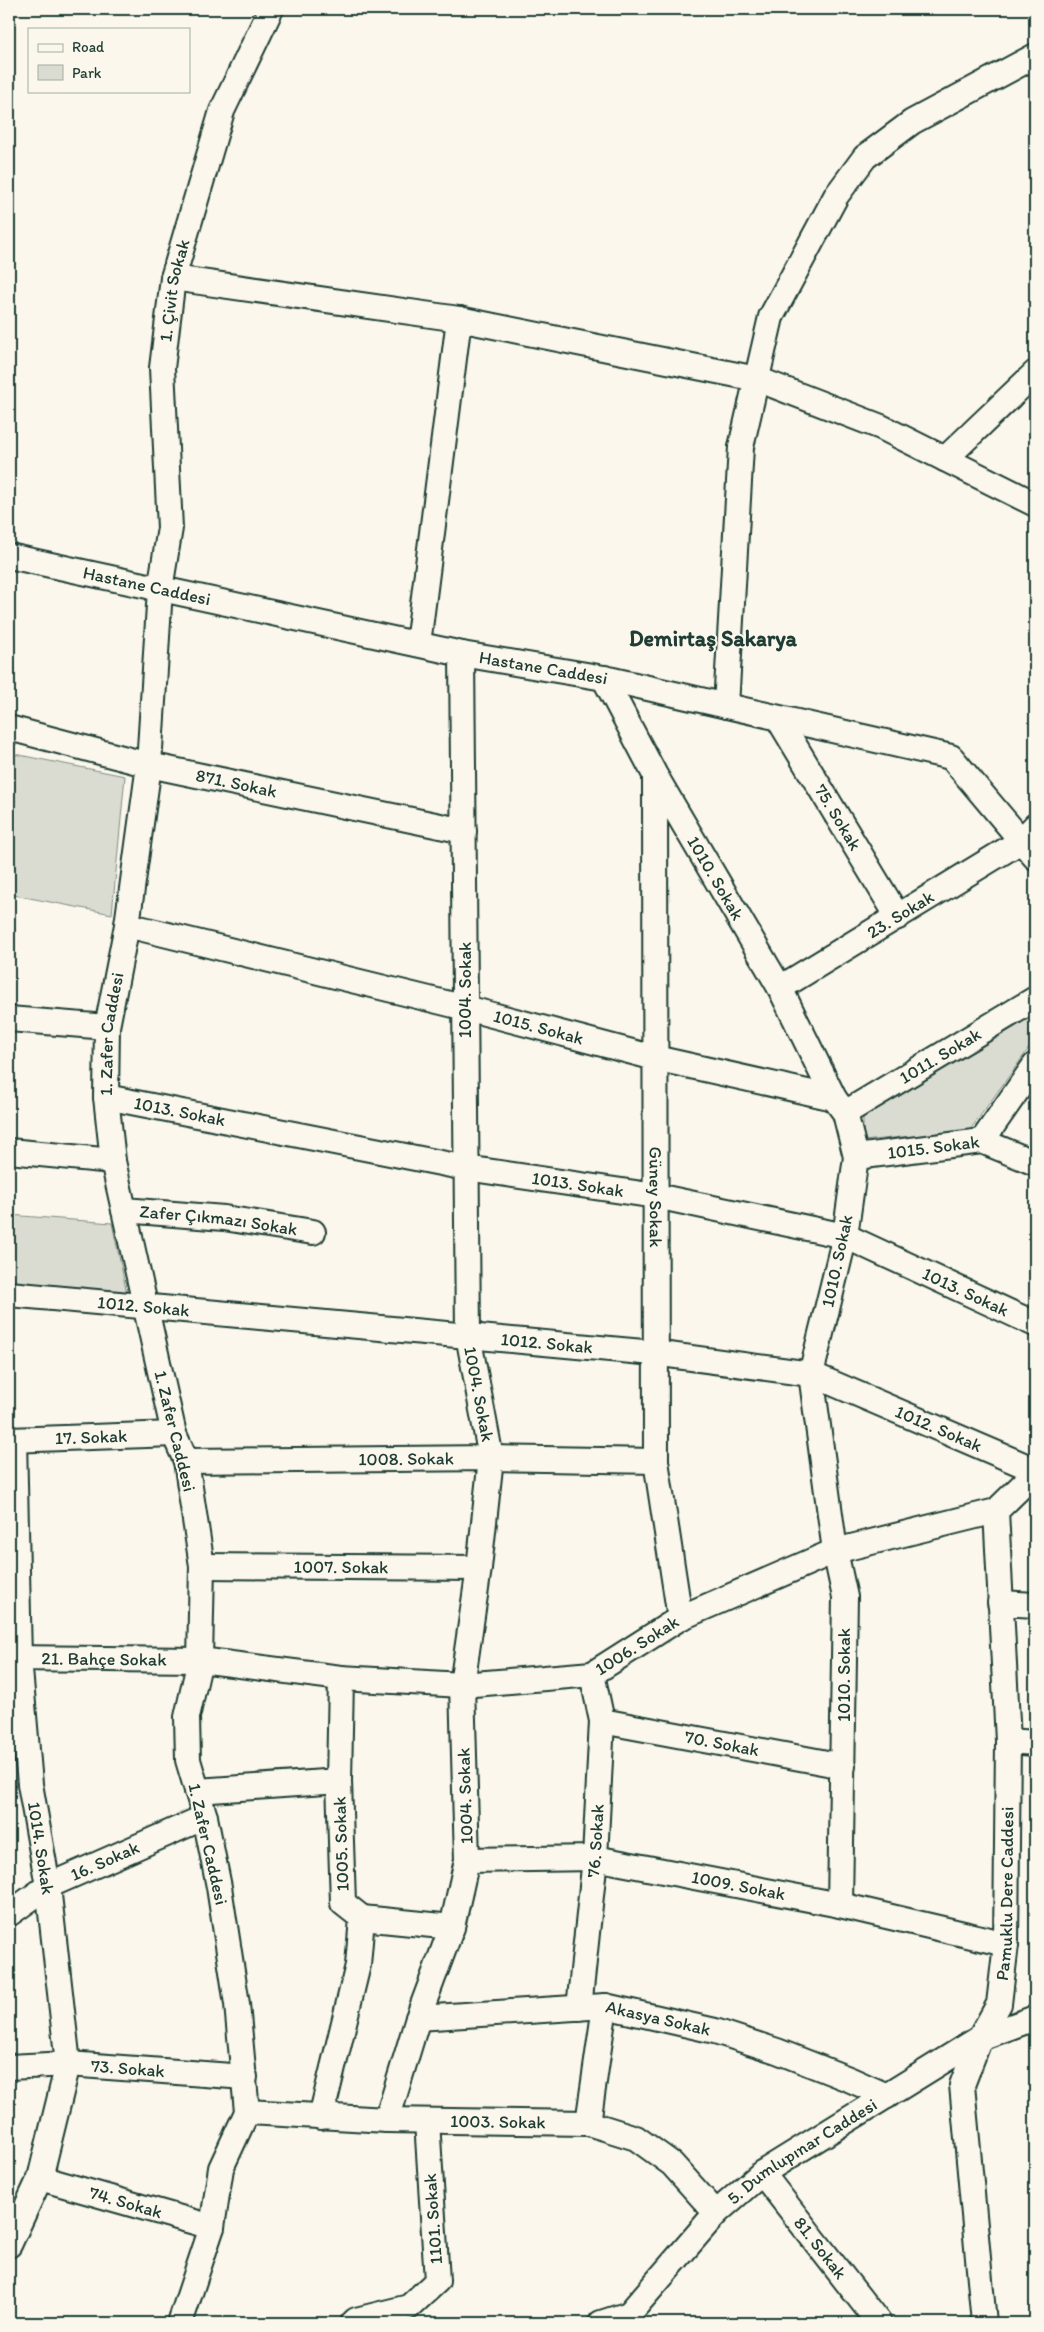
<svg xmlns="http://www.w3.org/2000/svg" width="1044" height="2332" font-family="Itim,sans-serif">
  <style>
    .green { fill: #dbdcd1; stroke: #7d8c82 }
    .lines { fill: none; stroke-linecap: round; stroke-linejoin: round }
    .street-casing { stroke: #1f3d34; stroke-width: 28 }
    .street { stroke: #fbf7ec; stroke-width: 24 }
    .labels { text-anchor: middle; stroke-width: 4; stroke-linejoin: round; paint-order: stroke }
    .street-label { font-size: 18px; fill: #1f3d34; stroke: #fbf7ec }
    .district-label { font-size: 22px; font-weight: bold; fill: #1f3d34; stroke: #fbf7ec }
  </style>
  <rect width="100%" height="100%" fill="#fbf7ec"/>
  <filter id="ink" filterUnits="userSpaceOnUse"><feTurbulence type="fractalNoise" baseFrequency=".02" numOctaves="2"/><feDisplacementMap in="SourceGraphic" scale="10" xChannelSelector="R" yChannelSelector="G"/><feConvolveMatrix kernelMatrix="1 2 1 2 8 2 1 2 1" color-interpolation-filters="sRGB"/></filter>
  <g filter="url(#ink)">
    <g class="green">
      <path d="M9,753l116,23 -13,138 -103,-20z"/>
      <path d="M1035,1010v30l-65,90 -107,11v-30z"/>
      <path d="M9,1215l103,8 15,71 -118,-12z"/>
    </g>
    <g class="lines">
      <defs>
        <g id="street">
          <path d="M173,278l286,41 298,60 124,48 154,77"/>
          <path d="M945,459l90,-86"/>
          <path id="s1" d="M9,556l453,98 142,24 347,79 84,100"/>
          <path d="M418,644l41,-325"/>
          <path id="s2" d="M604,678l51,97 125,213 54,110 11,15 11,44 -11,79 -34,138 24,177 10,46 -5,308"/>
          <path d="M726,706l15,-259 30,-130 65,-121 29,-39 47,-35 123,-66"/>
          <path id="s3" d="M778,718l120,199"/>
          <path id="s4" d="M9,728l140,37 315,66"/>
          <path id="s5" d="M655,776l1,685 24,157"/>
          <path id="s6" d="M127,925l339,83 189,50 179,40"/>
          <path id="s7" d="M780,988l241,-147 14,-15"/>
          <path d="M9,1019l98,8"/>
          <path id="s8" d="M106,1097l360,71 190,28 189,40 190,88"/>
          <path id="s9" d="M845,1113l190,-114"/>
          <path d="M982,1141l53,-76"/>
          <path d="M9,1151l104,10"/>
          <path id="s10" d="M856,1157l126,-16 53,22"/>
          <path id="s11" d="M124,1210l100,8 89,14"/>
          <path id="s12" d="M9,1294l645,59 157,21 224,96"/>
          <path id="s13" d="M9,1440l165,-6"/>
          <path id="s14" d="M186,1461l305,-3 165,3"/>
          <path id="s15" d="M202,1566l277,2"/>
          <path d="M1000,1603l35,2"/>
          <path id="s16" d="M9,1658l191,2 141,18 121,7 130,-11 88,-56 155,-67 161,-40"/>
          <path id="s17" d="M602,1721l241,45"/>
          <path d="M1008,1741l27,2"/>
          <path d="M197,1791l142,-10"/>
          <path id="s18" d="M467,1860l128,-2 245,47 166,39"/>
          <path id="s19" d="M9,1914l39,-28 157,-69"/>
          <path d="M362,1918l90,9"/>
          <path id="s20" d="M579,2008l16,-150 7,-137 -10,-47"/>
          <path id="s21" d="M418,2018l187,-12 110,25 62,20 74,29 36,16"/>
          <path id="s22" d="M9,2067l59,-3 177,13"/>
          <path id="s23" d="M247,2112l140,8 201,3 48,15 36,26 44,49"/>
          <path d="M321,2117l37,-152 4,-47 -19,-15 -4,-122 2,-103"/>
          <path d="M387,2120l31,-102 34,-91 15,-67 -5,-175 17,-117 12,-110 -23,-123 -6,-681"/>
          <path d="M588,2123l17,-117"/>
          <path id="s24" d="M762,2173l117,150"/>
          <path id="s25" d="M40,2178l172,49"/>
          <path d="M9,2245l31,-67 28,-114 -20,-178 -18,-102 -11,-126 -5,-218"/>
          <path id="s26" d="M180,2323l32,-96 9,-59 26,-56 -10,-108 -18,-117 -14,-70 -17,-57 -1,-43 13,-57 2,-94 -16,-105 -12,-27 -61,-273 -7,-64 1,-70 20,-102 22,-160 11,-176 10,-61 -8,-160 11,-90 49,-167 49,-102"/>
          <path d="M353,2323l3,-3 53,-13 28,-26 -10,-160"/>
          <path id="s27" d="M601,2323l28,-9 87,-101 46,-40 218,-135 55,-20"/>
          <path id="s28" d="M984,2323l-22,-238 18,-47 19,-34 7,-60 2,-203 -12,-230 39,-38"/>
        </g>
      </defs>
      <use href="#street" class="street-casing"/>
      <use href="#street" class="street"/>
    </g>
  </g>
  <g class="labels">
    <g class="street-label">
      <text dy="6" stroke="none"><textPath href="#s26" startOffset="2068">1. Çivit Sokak</textPath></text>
      <text dy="6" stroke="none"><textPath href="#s1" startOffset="141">Hastane Caddesi</textPath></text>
      <text dy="6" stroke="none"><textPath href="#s1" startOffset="546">Hastane Caddesi</textPath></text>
      <text dy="6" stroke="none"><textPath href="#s4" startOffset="234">871. Sokak</textPath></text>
      <text dy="6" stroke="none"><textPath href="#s3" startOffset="116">75. Sokak</textPath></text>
      <text dy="6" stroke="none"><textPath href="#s2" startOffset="229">1010. Sokak</textPath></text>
      <text dy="6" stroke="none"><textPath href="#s7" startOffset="141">23. Sokak</textPath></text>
      <text transform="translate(465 990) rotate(-90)" y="6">1004. Sokak</text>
      <text dy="6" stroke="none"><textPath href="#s6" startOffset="424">1015. Sokak</textPath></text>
      <text dy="6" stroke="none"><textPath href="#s26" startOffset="1319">1. Zafer Caddesi</textPath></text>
      <text dy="6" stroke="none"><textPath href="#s9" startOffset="111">1011. Sokak</textPath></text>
      <text dy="6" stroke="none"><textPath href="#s8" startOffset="75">1013. Sokak</textPath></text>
      <text dy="6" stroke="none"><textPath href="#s10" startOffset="78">1015. Sokak</textPath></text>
      <text dy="6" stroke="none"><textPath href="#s8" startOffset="480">1013. Sokak</textPath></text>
      <text dy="6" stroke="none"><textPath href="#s5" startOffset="421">Güney Sokak</textPath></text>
      <text dy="6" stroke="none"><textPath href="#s11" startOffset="95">Zafer Çıkmazı Sokak</textPath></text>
      <text transform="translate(837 1261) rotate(-78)" y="6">1010. Sokak</text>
      <text dy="6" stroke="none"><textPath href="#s8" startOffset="885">1013. Sokak</textPath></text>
      <text dy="6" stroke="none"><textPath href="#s12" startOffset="135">1012. Sokak</textPath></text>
      <text dy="6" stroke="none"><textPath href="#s12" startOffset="540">1012. Sokak</textPath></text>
      <text transform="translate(479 1394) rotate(79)" y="6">1004. Sokak</text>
      <text dy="6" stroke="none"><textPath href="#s12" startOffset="945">1012. Sokak</textPath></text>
      <text transform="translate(175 1431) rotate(76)" y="6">1. Zafer Caddesi</text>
      <text dy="6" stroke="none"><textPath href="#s13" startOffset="82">17. Sokak</textPath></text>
      <text dy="6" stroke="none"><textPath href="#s14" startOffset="220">1008. Sokak</textPath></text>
      <text dy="6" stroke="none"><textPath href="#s15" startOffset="139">1007. Sokak</textPath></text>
      <text dy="6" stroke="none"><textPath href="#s16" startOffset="638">1006. Sokak</textPath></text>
      <text dy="6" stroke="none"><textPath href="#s16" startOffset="95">21. Bahçe Sokak</textPath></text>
      <text transform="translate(844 1675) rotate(-90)" y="6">1010. Sokak</text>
      <text dy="6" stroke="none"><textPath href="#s17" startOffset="122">70. Sokak</textPath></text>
      <text transform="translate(465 1796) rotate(-92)" y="6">1004. Sokak</text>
      <text dy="6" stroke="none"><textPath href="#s20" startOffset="168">76. Sokak</textPath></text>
      <text transform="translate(208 1844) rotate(77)" y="6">1. Zafer Caddesi</text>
      <text transform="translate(341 1844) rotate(-92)" y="6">1005. Sokak</text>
      <text transform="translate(41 1848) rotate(81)" y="6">1014. Sokak</text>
      <text dy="6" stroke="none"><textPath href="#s19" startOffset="110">16. Sokak</textPath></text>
      <text dy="6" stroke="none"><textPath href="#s18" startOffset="274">1009. Sokak</textPath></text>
      <text dy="6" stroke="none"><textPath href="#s28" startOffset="439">Pamuklu Dere Caddesi</textPath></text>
      <text dy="6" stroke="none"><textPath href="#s21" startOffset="242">Akasya Sokak</textPath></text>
      <text dy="6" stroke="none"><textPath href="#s22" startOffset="119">73. Sokak</textPath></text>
      <text dy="6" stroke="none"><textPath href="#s23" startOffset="251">1003. Sokak</textPath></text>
      <text dy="6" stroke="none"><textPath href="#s27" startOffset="269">5. Dumlupınar Caddesi</textPath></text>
      <text dy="6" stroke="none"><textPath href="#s25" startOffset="89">74. Sokak</textPath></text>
      <text transform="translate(433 2219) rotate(-94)" y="6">1101. Sokak</text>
      <text dy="6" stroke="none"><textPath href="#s24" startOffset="95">81. Sokak</textPath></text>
    </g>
    <g class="district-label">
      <text x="713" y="646">Demirtaş Sakarya</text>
    </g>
  </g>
  <rect width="1044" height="2332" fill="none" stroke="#fbf7ec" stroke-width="30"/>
  <rect x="15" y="15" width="1014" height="2302" fill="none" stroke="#1f3d34" stroke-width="2" filter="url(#ink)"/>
  <rect x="28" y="28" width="162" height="65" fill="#fbf7ec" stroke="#a3ada2"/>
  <rect x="38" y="44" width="25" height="8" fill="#fbf7ec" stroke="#a3ada2"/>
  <text x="72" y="52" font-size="15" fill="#1f3d34">Road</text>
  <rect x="38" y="65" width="25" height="15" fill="#dbdcd1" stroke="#a3ada2"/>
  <text x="72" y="78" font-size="15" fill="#1f3d34">Park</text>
</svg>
